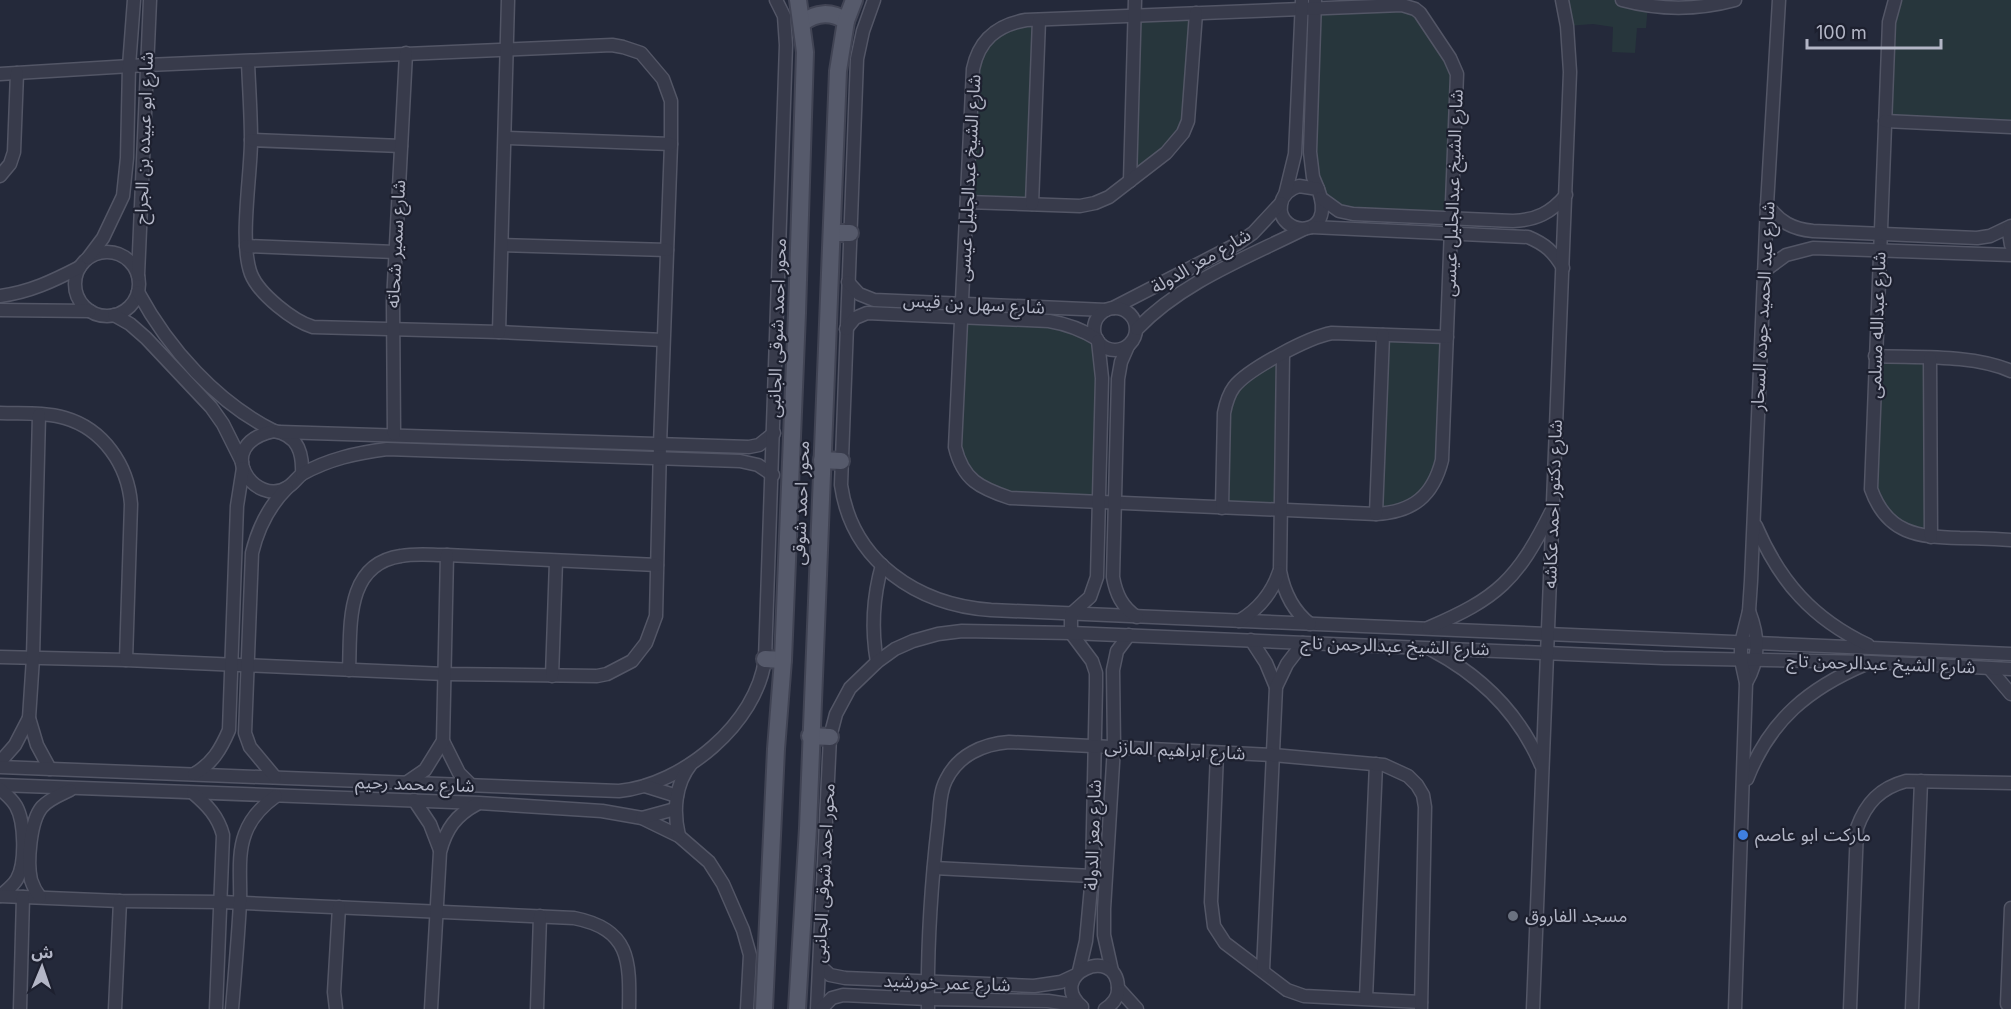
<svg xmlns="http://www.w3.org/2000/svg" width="2011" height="1009" font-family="Inter,'Noto Sans Arabic',sans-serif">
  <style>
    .green { fill: #27363c }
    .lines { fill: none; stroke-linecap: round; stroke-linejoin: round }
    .minor-casing { stroke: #535666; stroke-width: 15 }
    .major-casing { stroke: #414454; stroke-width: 20 }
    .minor { stroke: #383b4b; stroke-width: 12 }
    .major { stroke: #565a6b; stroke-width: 16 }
    .shop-dot { fill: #3f7fe0; stroke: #1d202f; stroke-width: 2 }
    .worship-dot { fill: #6b7280; stroke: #1d202f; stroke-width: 2 }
    .labels { text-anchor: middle; stroke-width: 4.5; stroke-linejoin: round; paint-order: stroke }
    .street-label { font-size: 18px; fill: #b3b6c6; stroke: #1d202f }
    .poi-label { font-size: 18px; fill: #b3b6c6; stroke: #1d202f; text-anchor: start }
  </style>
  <rect width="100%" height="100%" fill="#24293a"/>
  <g class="green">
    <path d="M1562,0h60l26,5 -2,23h-9l-2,25 -23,-1 1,-25 -20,-3 -26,2z"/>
    <path d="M1895,0h116v127l-126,-6z"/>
    <path d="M1409,6l46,60 -3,152 -99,-4 -25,-10 -18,-52 5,-144z"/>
    <path d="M1196,13l-6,96 -24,44 -36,28 5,-166z"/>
    <path d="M1039,20l-7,184 -65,-2 6,-133 17,-34z"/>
    <path d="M962,317l87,4 49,20 2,161 -105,-9 -37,-35z"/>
    <path d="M1383,335l64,2 -5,123 -22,40 -44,14z"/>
    <path d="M1283,354l-3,157 -58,-3 2,-95 9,-25z"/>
    <path d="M1875,356l55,2 1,179 -28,-7 -32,-41z"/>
  </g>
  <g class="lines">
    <defs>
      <g id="minor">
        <path d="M874,0l-11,31 -6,28 -16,426c11,77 77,120 150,125l1020,44"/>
        <path d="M1315,0l-5,152 3,25 5,12"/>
        <path d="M1622,0c37,10 76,10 113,0"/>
        <path d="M1895,0l-6,22 -18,467c16,45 47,48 89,49 17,0 34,1 51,2"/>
        <path d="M1402,5l13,4 5,4 30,45 7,16 -15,386c-9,36 -29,52 -66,54l-366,-16c-30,-10 -47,-18 -55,-51l18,-378c6,-29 24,-44 53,-49z"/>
        <path d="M248,62c1,26 3,52 3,78 0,36 -12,102 0,134 8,20 42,47 62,53l186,5 164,8"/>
        <path d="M0,74l147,-9 465,-20 11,2 18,6 22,26 8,22v43l-11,301 -4,171 -10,27 -14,18 -25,13 -10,2 -152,-2 -319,-14 -126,-3"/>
        <path d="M1885,121l126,6"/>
        <path d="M505,138l166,6"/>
        <path d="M251,140l150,6"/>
        <path d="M0,176l10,-12 4,-12 3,-79"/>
        <path d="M1130,181l5,-181"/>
        <path d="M1299,186l19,3c20,53 -42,47 -37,16 1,-11 9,-16 18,-19z"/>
        <path d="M1285,195l10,-41 7,-153"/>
        <path d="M1321,198l18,13 14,3 160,7c23,-1 38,-8 53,-26"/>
        <path d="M967,202l113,4 15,-3 14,-6 57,-44 17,-20 5,-12 8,-108"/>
        <path d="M1032,204l7,-184"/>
        <path d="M1767,205c13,17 25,24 46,26l164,7 13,-2 21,-10"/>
        <path d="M1312,227l216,10c17,7 26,15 35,31"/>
        <path d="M2011,227l-2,6 2,12"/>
        <path d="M502,245l165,5"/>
        <path d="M246,246l149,6"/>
        <circle cx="107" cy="284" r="32"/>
        <path d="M88,258l15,-20 20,-42 4,-38 2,-92 5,-66"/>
        <path d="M1764,271l22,-16 27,-7 198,7"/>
        <path d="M138,275l12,-275"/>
        <path d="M848,282l11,12 15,6 232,10"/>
        <path d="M138,292c31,57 78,110 136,139"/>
        <path d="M0,296c30,-4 53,-15 80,-29"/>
        <path d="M1113,308l124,-64 16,-11 28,-30"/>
        <circle cx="1115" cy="329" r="21"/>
        <path d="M0,310l90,1"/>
        <path d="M114,315l16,9 16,14 65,69 12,17 19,38"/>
        <path d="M846,329l9,-11 12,-5 182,8c18,3 32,8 48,18"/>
        <path d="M1137,329c45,-47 109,-71 167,-100"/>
        <path d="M499,332l9,-332"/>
        <path d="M1128,346l-7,16 -3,17 -5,198c3,17 9,30 24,40"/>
        <path d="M1283,354l-3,217c4,21 12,39 30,53"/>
        <path d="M1875,356c42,2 97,-2 136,15"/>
        <path d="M1930,358l1,179"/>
        <path d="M0,413c21,1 44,-1 65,5 38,11 63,47 66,86l-5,156"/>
        <path d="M39,415l-6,243 -4,60 8,27 13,24"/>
        <path d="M274,431c24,4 29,22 28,43 -5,4 -9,10 -14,13 -32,22 -78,-42 -14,-56z"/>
        <path d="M280,432l469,15 10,-2 15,-12"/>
        <path d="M394,434l-1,-132 13,-249"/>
        <path d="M302,474c27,-15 54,-21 85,-25l353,12 18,4 15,10"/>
        <path d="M1222,508l2,-95c2,-10 4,-18 10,-26 14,-18 75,-50 98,-54l115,4"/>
        <path d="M1376,514l7,-179"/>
        <path d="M1756,526c24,56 57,93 112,119"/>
        <path d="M1239,621c20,-12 33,-28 40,-49"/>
        <path d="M1428,628c70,-30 89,-48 123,-116"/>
        <path d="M1251,640l15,23 10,24"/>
        <path d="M1432,650c49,26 87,63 109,115"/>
        <path d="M877,662c-6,-34 -4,-65 5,-97"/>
        <path d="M1989,668l22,26"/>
        <path d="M349,670c2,-42 -5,-106 52,-114 15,-3 30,-1 46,-1l210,10"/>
        <path d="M552,676l4,-115"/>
        <path d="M1746,683c14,-24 13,-46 3,-72"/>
        <path d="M443,741l16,32 13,13"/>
        <path d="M1217,753l-6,149 3,24 11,17 62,47 17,6 117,6"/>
        <path d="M0,762l15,-17 14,-27"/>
        <path d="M0,767l619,24c64,-6 138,-68 146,-132l21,-614 -2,-29 -8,-16"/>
        <path d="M194,774c18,-10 27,-25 35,-44l8,-224 6,-38"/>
        <path d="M275,777l-25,-30 -5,-14 7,-180c6,-25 17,-47 35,-65"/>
        <path d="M1747,779c23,-59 62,-91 119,-115"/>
        <path d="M406,783l19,-13 18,-29 4,-186"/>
        <path d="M0,785l479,18 123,8 40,7 37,18 30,26 14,22 20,46 7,25 -3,54"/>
        <path d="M645,786l32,10"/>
        <path d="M0,789c6,5 12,10 16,17 9,16 10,57 1,73 -4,7 -11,12 -17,17"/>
        <path d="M193,793c14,12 25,23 30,42l-7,174"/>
        <path d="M414,800l16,24 10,26"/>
        <path d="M642,818l33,-9"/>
        <path d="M679,836c-6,-25 -4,-52 12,-72"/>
        <path d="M934,868l158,8"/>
        <path d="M0,896l120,5 101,1 353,16c56,11 56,42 55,91"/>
        <path d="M40,897c-4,-5 -7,-11 -9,-17 -4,-17 -1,-59 11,-73 7,-8 18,-12 28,-17"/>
        <path d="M820,966l10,9 15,3 189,8 27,-4 15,-7"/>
        <path d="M1263,970l13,-283 11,-23 16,-21"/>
        <path d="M1079,971l7,-30 6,-65 4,-190v-13l-4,-12 -21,-28v-19l19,-17 7,-20 5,-199 -4,-37"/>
        <path d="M1112,971l-8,-36v-26l10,-162 -1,-77 4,-19 12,-16"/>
        <path d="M1118,988l19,21"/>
        <path d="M1366,998l10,-234"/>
        <path d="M2007,1004l4,-96"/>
        <path d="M1082,1007c-37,-32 34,-63 36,-20 1,10 -5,17 -13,22"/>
        <path d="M20,1009l3,-112"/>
        <path d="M115,1009l5,-108"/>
        <path d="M232,1009c3,-35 6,-71 8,-106 1,-22 -3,-48 5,-69 6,-17 17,-28 31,-38"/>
        <path d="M336,1009l-2,-17 5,-85"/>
        <path d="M431,1009l9,-157c6,-23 16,-37 37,-48"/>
        <path d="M537,1009l3,-93"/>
        <path d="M817,1009l13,-272 6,-23 14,-26 27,-26 18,-13 18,-8 25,-7 24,-3 109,2 592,25 208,4 140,7"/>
        <path d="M821,1009l11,-11 11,-3 85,4 120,2 33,5"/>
        <path d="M928,1009c-1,-61 3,-123 10,-184 2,-14 1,-32 8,-45 12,-25 37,-36 63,-38l264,13 111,10 24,11 9,9 6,10 2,12 -4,202"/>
        <path d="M1533,1009l37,-937 -3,-46 -5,-26"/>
        <path d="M1735,1009l11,-326 -5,-23v-17l8,-32 2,-30 16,-376 12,-205"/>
        <path d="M1850,1009l7,-181c9,-25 23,-40 49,-47l105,2"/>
        <path d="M1912,1009l9,-228"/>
      </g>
      <g id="major">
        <path d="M802,23c14,-11 29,-12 44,-2"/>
        <path d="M832,233h18"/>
        <path d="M822,460l19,1"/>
        <path d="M765,659l18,1"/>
        <path d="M810,736l20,1"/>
        <path d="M764,1009l12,-260 7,-89 14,-347 8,-261 -7,-52"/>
        <path d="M797,1009l11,-181 30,-757 8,-50 8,-21"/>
      </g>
    </defs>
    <use href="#minor" class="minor-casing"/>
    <use href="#major" class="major-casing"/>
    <use href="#minor" class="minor"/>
    <use href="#major" class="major"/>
  </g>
  <circle class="shop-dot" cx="1743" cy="835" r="6"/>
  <circle class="worship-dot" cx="1513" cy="916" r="6"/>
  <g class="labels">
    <g class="street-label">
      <text transform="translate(144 138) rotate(-88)" y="6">شارع ابو عبيده بن الجراح</text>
      <text transform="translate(969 178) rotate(-87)" y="6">شارع الشيخ عبدالجليل عيسى</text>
      <text transform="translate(1453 193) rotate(-88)" y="6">شارع الشيخ عبدالجليل عيسى</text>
      <text transform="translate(396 244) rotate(-87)" y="6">شارع سمير شحاته</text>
      <text transform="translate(1201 261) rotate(-30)" y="6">شارع معز الدولة</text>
      <text transform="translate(974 304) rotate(3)" y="6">شارع سهل بن قيس</text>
      <text transform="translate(1763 306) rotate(-87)" y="6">شارع عبد الحميد جوده السحار</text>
      <text transform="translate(1877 325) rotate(-88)" y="6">شارع عبدالله مسلمى</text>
      <text transform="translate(777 328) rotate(-88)" y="6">محور احمد شوقى الجانبى</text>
      <text transform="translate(801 503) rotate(-88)" y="6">محور احمد شوقى</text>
      <text transform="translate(1553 504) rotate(-88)" y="6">شارع دكتور احمد عكاشه</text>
      <text transform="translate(1395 646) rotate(2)" y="6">شارع الشيخ عبدالرحمن تاج</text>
      <text transform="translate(1881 664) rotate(2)" y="6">شارع الشيخ عبدالرحمن تاج</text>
      <text transform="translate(1175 750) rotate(3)" y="6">شارع ابراهيم المازنى</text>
      <text transform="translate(415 784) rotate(2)" y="6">شارع محمد رحيم</text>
      <text transform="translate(1093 835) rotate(-88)" y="6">شارع معز الدولة</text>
      <text transform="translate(824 873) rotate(-87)" y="6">محور احمد شوقى الجانبى</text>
      <text transform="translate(947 983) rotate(2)" y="6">شارع عمر خورشيد</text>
    </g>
    <g class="poi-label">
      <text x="1755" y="841">ماركت ابو عاصم</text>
      <text x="1525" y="922">مسجد الفاروق</text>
    </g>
  </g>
  <g transform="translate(42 967) rotate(2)" stroke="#1d202f" stroke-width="4.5" paint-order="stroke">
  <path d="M0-4.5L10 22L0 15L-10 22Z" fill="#b3b6c6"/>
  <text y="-9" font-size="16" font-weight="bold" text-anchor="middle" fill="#b3b6c6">ش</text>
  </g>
  <path d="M1807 39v9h134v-9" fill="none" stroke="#b3b6c6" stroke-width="3"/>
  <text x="1816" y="39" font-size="18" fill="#b3b6c6" stroke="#1d202f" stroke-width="4.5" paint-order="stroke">100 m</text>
</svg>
